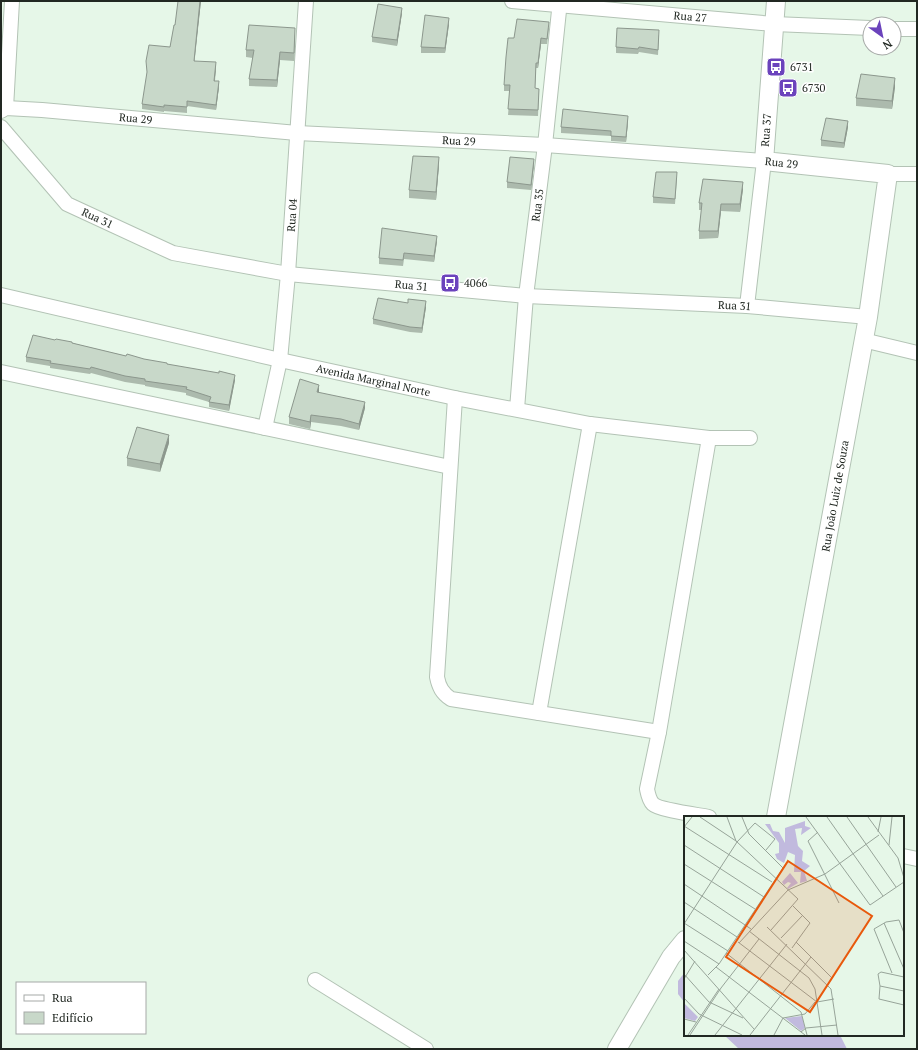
<svg xmlns="http://www.w3.org/2000/svg" width="918" height="1050" font-family="'PT Serif',serif">
  <style>
    .green { fill: #c1bade }
    .lines { fill: none; stroke-linecap: round; stroke-linejoin: round }
    .minor-casing { stroke: #b3c3b5; stroke-width: 16 }
    .tertiary-casing { stroke: #b3c3b5; stroke-width: 20 }
    .minor { stroke: #fff; stroke-width: 14 }
    .tertiary { stroke: #fff; stroke-width: 18 }
    .wall { fill: #acbaad }
    .shaded-wall { fill: #8c978d }
    .building { fill: #c8d8c9; stroke: #8c978d }
    .labels { text-anchor: middle; stroke-width: 3; stroke-linejoin: round; paint-order: stroke }
    .street-label { font-size: 11px; fill: #212822; stroke: #fff }
    .poi-label { font-size: 11px; fill: #212822; stroke: #fff; text-anchor: start }
    .inset-road { fill: none; stroke: #97a499; stroke-width: 1 }
    .view { fill: #e8590c; fill-opacity: 0.15; stroke: #e8590c; stroke-width: 2 }
    .inset-edge { fill: none; stroke: #212822; stroke-width: 2 }
  </style>
  <rect width="100%" height="100%" fill="#e6f7e8"/>
  <g class="green">
    <path d="M685,972v31l-7,-9v-13z"/>
    <path d="M724,1035h116l7,14h-108z"/>
  </g>
  <g class="lines">
    <defs>
      <g id="minor">
        <path id="s1" d="M512,1l262,23 96,4"/>
        <path d="M894,29h23"/>
        <path d="M6,108l6,-107"/>
        <path id="s2" d="M1,111l5,-3 36,2 255,23 248,12 219,16 -17,145"/>
        <path id="s3" d="M1,127l66,77 106,49 115,21 238,22 221,10 121,11"/>
        <path d="M888,174h29"/>
        <path id="s4" d="M1,295l279,65 175,38 135,26 119,14h41"/>
        <path d="M863,340l54,13"/>
        <path d="M1,372l449,95"/>
        <path d="M455,398l-18,279c2,10 5,16 14,22l208,33"/>
        <path id="s5" d="M517,409l9,-113 19,-151 15,-144"/>
        <path id="s6" d="M265,428l15,-68 8,-86 18,-273"/>
        <path d="M709,438l-50,294 -12,57c1,5 2,11 6,15 6,6 46,11 56,13"/>
        <path d="M539,713l51,-289"/>
        <path d="M903,856l14,3"/>
        <path d="M315,980l111,69"/>
      </g>
      <g id="tertiary">
        <path id="s7" d="M776,1l-12,160 124,13 -20,143 -92,500"/>
        <path d="M617,1049l54,-92 14,-17"/>
      </g>
    </defs>
    <use href="#minor" class="minor-casing"/>
    <use href="#tertiary" class="tertiary-casing"/>
    <use href="#minor" class="minor"/>
    <use href="#tertiary" class="tertiary"/>
  </g>
  <g class="wall">
    <path d="M201,1l-7,60 22,7 -1,13 4,6 -3,23 -29,-4v7l-23,-2v1l-22,-3v-5l28,-57 5,-22z"/>
    <path d="M402,13l-5,33 -25,-4v-5z"/>
    <path d="M449,24l-4,29h-24v-6z"/>
    <path d="M549,28l-2,16h-6l-3,24h-2l-1,20 4,1 -1,27 -30,-1 2,-24h-6v-6l10,-47z"/>
    <path d="M295,35l-1,26 -14,-1 -3,27 -28,-1v-7l4,-21 -7,-1v-7z"/>
    <path d="M659,35l-1,20 -19,-3 -1,2 -22,-1v-6z"/>
    <path d="M895,87l-3,22 -36,-3v-8z"/>
    <path d="M628,122l-2,20 -15,-1v-5l-50,-3v-6z"/>
    <path d="M848,127l-4,21 -23,-2v-6z"/>
    <path d="M534,164l-3,26 -24,-2v-6z"/>
    <path d="M439,165l-3,35 -27,-2v-8z"/>
    <path d="M677,178l-2,26 -22,-1v-6z"/>
    <path d="M743,189l-3,23 -19,-1 -3,27 -19,1v-8l3,-21h-3v-7z"/>
    <path d="M437,241l-3,21 -30,-3 -1,7 -24,-2v-6z"/>
    <path d="M408,303l18,4 -4,26 -12,-1 -37,-8v-5z"/>
    <path d="M72,343l54,13 41,8 68,16 -6,31 -20,-4v-5l-23,-7v-2l-41,-7v-1l-20,-3 -34,-9 -1,1 -40,-6v-2l-24,-4v-5z"/>
    <path d="M319,392v1l46,15 -6,22 -18,-4 -30,-4 -1,7 -21,-5v-7z"/>
    <path d="M169,443l-9,29 -33,-6v-8z"/>
  </g>
  <g class="shaded-wall">
    <path d="M200,1h1l-7,65v-5z"/>
    <path d="M402,8v5l-5,33v-6z"/>
    <path d="M449,18v6l-4,29v-5z"/>
    <path d="M295,28v7l-1,26v-8z"/>
    <path d="M541,38v6l-3,24v-5z"/>
    <path d="M280,52v8l-3,27v-7z"/>
    <path d="M216,62v6l-2,18v-5z"/>
    <path d="M895,78v9l-3,22v-8z"/>
    <path d="M219,81v6l-3,23v-5z"/>
    <path d="M628,116v6l-2,20v-5z"/>
    <path d="M848,121v6l-4,21v-5z"/>
    <path d="M439,157v8l-3,35v-8z"/>
    <path d="M534,159v5l-3,26v-5z"/>
    <path d="M743,182v7l-3,23v-8z"/>
    <path d="M721,204v7l-3,27v-7z"/>
    <path d="M437,236v5l-3,21v-6z"/>
    <path d="M426,301v6l-4,26v-5z"/>
    <path d="M235,375v5l-6,31v-6z"/>
    <path d="M319,385v7l-2,7v-7z"/>
    <path d="M365,402v6l-6,22v-6z"/>
    <path d="M311,415v7l-1,7v-7z"/>
    <path d="M169,435v8l-9,29v-8z"/>
  </g>
  <g class="building">
    <path d="M178,1h22l-6,60 22,1 -2,19h5l-3,24 -29,-4v6l-23,-2v2l-22,-3 5,-32 -1,-11 3,-16 21,2 4,-22h1z"/>
    <path d="M378,4l24,4 -5,32 -25,-3z"/>
    <path d="M425,15l24,3 -4,30 -24,-1z"/>
    <path d="M517,19l32,3 -2,17 -6,-1 -3,25h-2l-1,25 4,1 -1,21 -30,-1 2,-24h-6l2,-28 2,-19h6z"/>
    <path d="M249,25l46,3 -1,25 -14,-1 -3,28 -28,-1 5,-29h-8z"/>
    <path d="M617,28l42,2 -1,20 -19,-3 -1,2 -22,-2z"/>
    <path d="M861,74l34,4 -3,23 -36,-3z"/>
    <path d="M563,109l65,7 -2,21 -15,-1v-5l-50,-4z"/>
    <path d="M826,118l22,3 -4,22 -23,-3z"/>
    <path d="M413,156l26,1 -3,35 -27,-2z"/>
    <path d="M510,157l24,2 -3,26 -24,-3z"/>
    <path d="M656,172h21l-2,27 -22,-2z"/>
    <path d="M703,179l40,3 -3,22h-19l-3,27h-19l3,-28h-3z"/>
    <path d="M382,228l55,8 -3,20 -30,-3 -1,7 -24,-2z"/>
    <path d="M378,298l30,5v-4l18,2 -4,27 -12,-1 -37,-8z"/>
    <path d="M33,335l22,5 1,-1 16,3v1l54,13 1,-2 17,5 23,4v1l52,9v-2l16,4 -6,30 -20,-3 2,-5 -25,-8 1,-2 -42,-6v-2l-20,-3 -34,-9 -1,2 -40,-6 1,-2 -25,-4z"/>
    <path d="M300,379l19,6 -2,7 48,10 -6,22 -18,-5 -30,-4 -1,7 -21,-5z"/>
    <path d="M137,427l32,8 -9,29 -33,-6z"/>
  </g>
  <defs>
    <symbol id="bus-square" viewBox="-11 -11 22 22"><rect x="-9" y="-9" width="18" height="18" rx="4" fill="#6b43bc" stroke="#fff"/><path d="M-5-6H5V4H4V6H2V4H-2V6H-4V4H-5ZM-3.5-4V0h7V-4ZM-3.5 1.2v1.5H-2V1.2ZM2 1.2v1.5H3.5V1.2Z" fill="#fff"/></symbol>
  </defs>
  <g fill-rule="evenodd">
    <use href="#bus-square" x="765" y="56" width="22" height="22"/>
    <use href="#bus-square" x="777" y="77" width="22" height="22"/>
    <use href="#bus-square" x="439" y="272" width="22" height="22"/>
  </g>
  <g class="labels">
    <g class="street-label">
      <text dy="4" stroke="none"><textPath href="#s1" startOffset="179">Rua 27</textPath></text>
      <text dy="4" stroke="none"><textPath href="#s2" startOffset="136">Rua 29</textPath></text>
      <text transform="translate(766 130) rotate(-86)" y="4">Rua 37</text>
      <text dy="4" stroke="none"><textPath href="#s2" startOffset="460">Rua 29</textPath></text>
      <text dy="4" stroke="none"><textPath href="#s7" startOffset="178">Rua 29</textPath></text>
      <text dy="4" stroke="none"><textPath href="#s5" startOffset="205">Rua 35</textPath></text>
      <text dy="4" stroke="none"><textPath href="#s6" startOffset="215">Rua 04</textPath></text>
      <text dy="4" stroke="none"><textPath href="#s3" startOffset="135">Rua 31</textPath></text>
      <text dy="4" stroke="none"><textPath href="#s3" startOffset="459">Rua 31</textPath></text>
      <text dy="4" stroke="none"><textPath href="#s3" startOffset="783">Rua 31</textPath></text>
      <text dy="4" stroke="none"><textPath href="#s4" startOffset="382">Avenida Marginal Norte</textPath></text>
      <text transform="translate(835 496) rotate(-80)" y="4">Rua João Luiz de Souza</text>
    </g>
    <g class="poi-label">
      <text x="790" y="71">6731</text>
      <text x="802" y="92">6730</text>
      <text x="464" y="287">4066</text>
    </g>
  </g>
  <g transform="translate(684 816)">
    <rect width="220" height="220" fill="#e6f7e8"/>
    <path d="M121,5v5l6,2 -10,7 1,-7 -7,1 3,17 5,5 -1,10 8,5 -6,5 3,10 -7,2 1,-11h-7l1,-17 -7,-3 -4,11 -7,-4 -2,-5 4,-1v-10l-14,-19h5l3,7 6,1 6,11v-15zM106,57l8,10 -10,6 -1,-1 4,-5 -3,-1 -4,3 -2,-3zM0,187l14,14 -3,4 -11,-3zM118,200l3,12 -4,3 -16,-13z" fill="#c1bade"/>
    <path class="inset-road" d="M16,1l36,24 62,58 -27,31M43,1l9,24M122,1l64,88 34,-23M143,1l56,79M163,1l49,70M184,1l30,41 6,20M0,10l88,56M0,11l8,-10M134,16l-10,9 31,62M194,16l3,-15M0,29l80,52M205,29l3,-28M0,48l71,45M0,68l67,45M0,86l53,35M215,104l5,13M0,107l44,28M200,107l20,46M0,108l53,-82 18,-19 20,16 -9,11M83,111l64,62 7,46M65,115l60,47 6,11 7,46M97,122l22,-23M0,125l35,23M54,126l79,60M112,126l36,36M55,127l49,-53 37,-16 54,-39M108,132l18,-25 -17,-17M0,134l70,79M42,137l75,59 6,23M32,151l89,68M208,157l-18,-44 12,-7 13,-2M0,158l25,28 34,16M24,159l11,-11 64,-96 -34,-34 -7,-17M220,161l-23,-5 -3,2 2,12 -1,13 25,6M0,163l11,-18M196,170l24,5M0,182l15,16 43,21M133,186l17,-3M0,203l12,3M117,216l5,-4 31,-3M4,219l31,-46M6,219l31,-47 38,-49M31,219l72,-91M66,219l61,-78M90,219l9,-17 22,-4 10,-12"/>
    <path class="view" d="M104,45l84,55 -62,96 -84,-55z"/>
    <rect width="220" height="220" class="inset-edge"/>
  </g>
  <rect width="918" height="1050" fill="none" stroke="#212822" stroke-width="4"/>
  <rect x="16" y="982" width="130" height="52" fill="#ffffff" stroke="#a6a9a7"/>
  <rect x="24" y="995" width="20" height="6" fill="#ffffff" stroke="#a6a9a7"/>
  <text x="52" y="1002" font-size="12" fill="#212822">Rua</text>
  <rect x="24" y="1012" width="20" height="12" fill="#c8d8c9" stroke="#a6a9a7"/>
  <text x="52" y="1022" font-size="12" fill="#212822">Edifício</text>
  <g transform="translate(882 36) rotate(147)"><circle r="19" fill="#ffffff" stroke="#a6a9a7"/>
  <path d="M0-3L7 15L0 10L-7 15Z" fill="#6b43bc"/>
  <text y="-6" font-size="11" font-weight="bold" text-anchor="middle" fill="#212822">N</text>
  </g>
</svg>
